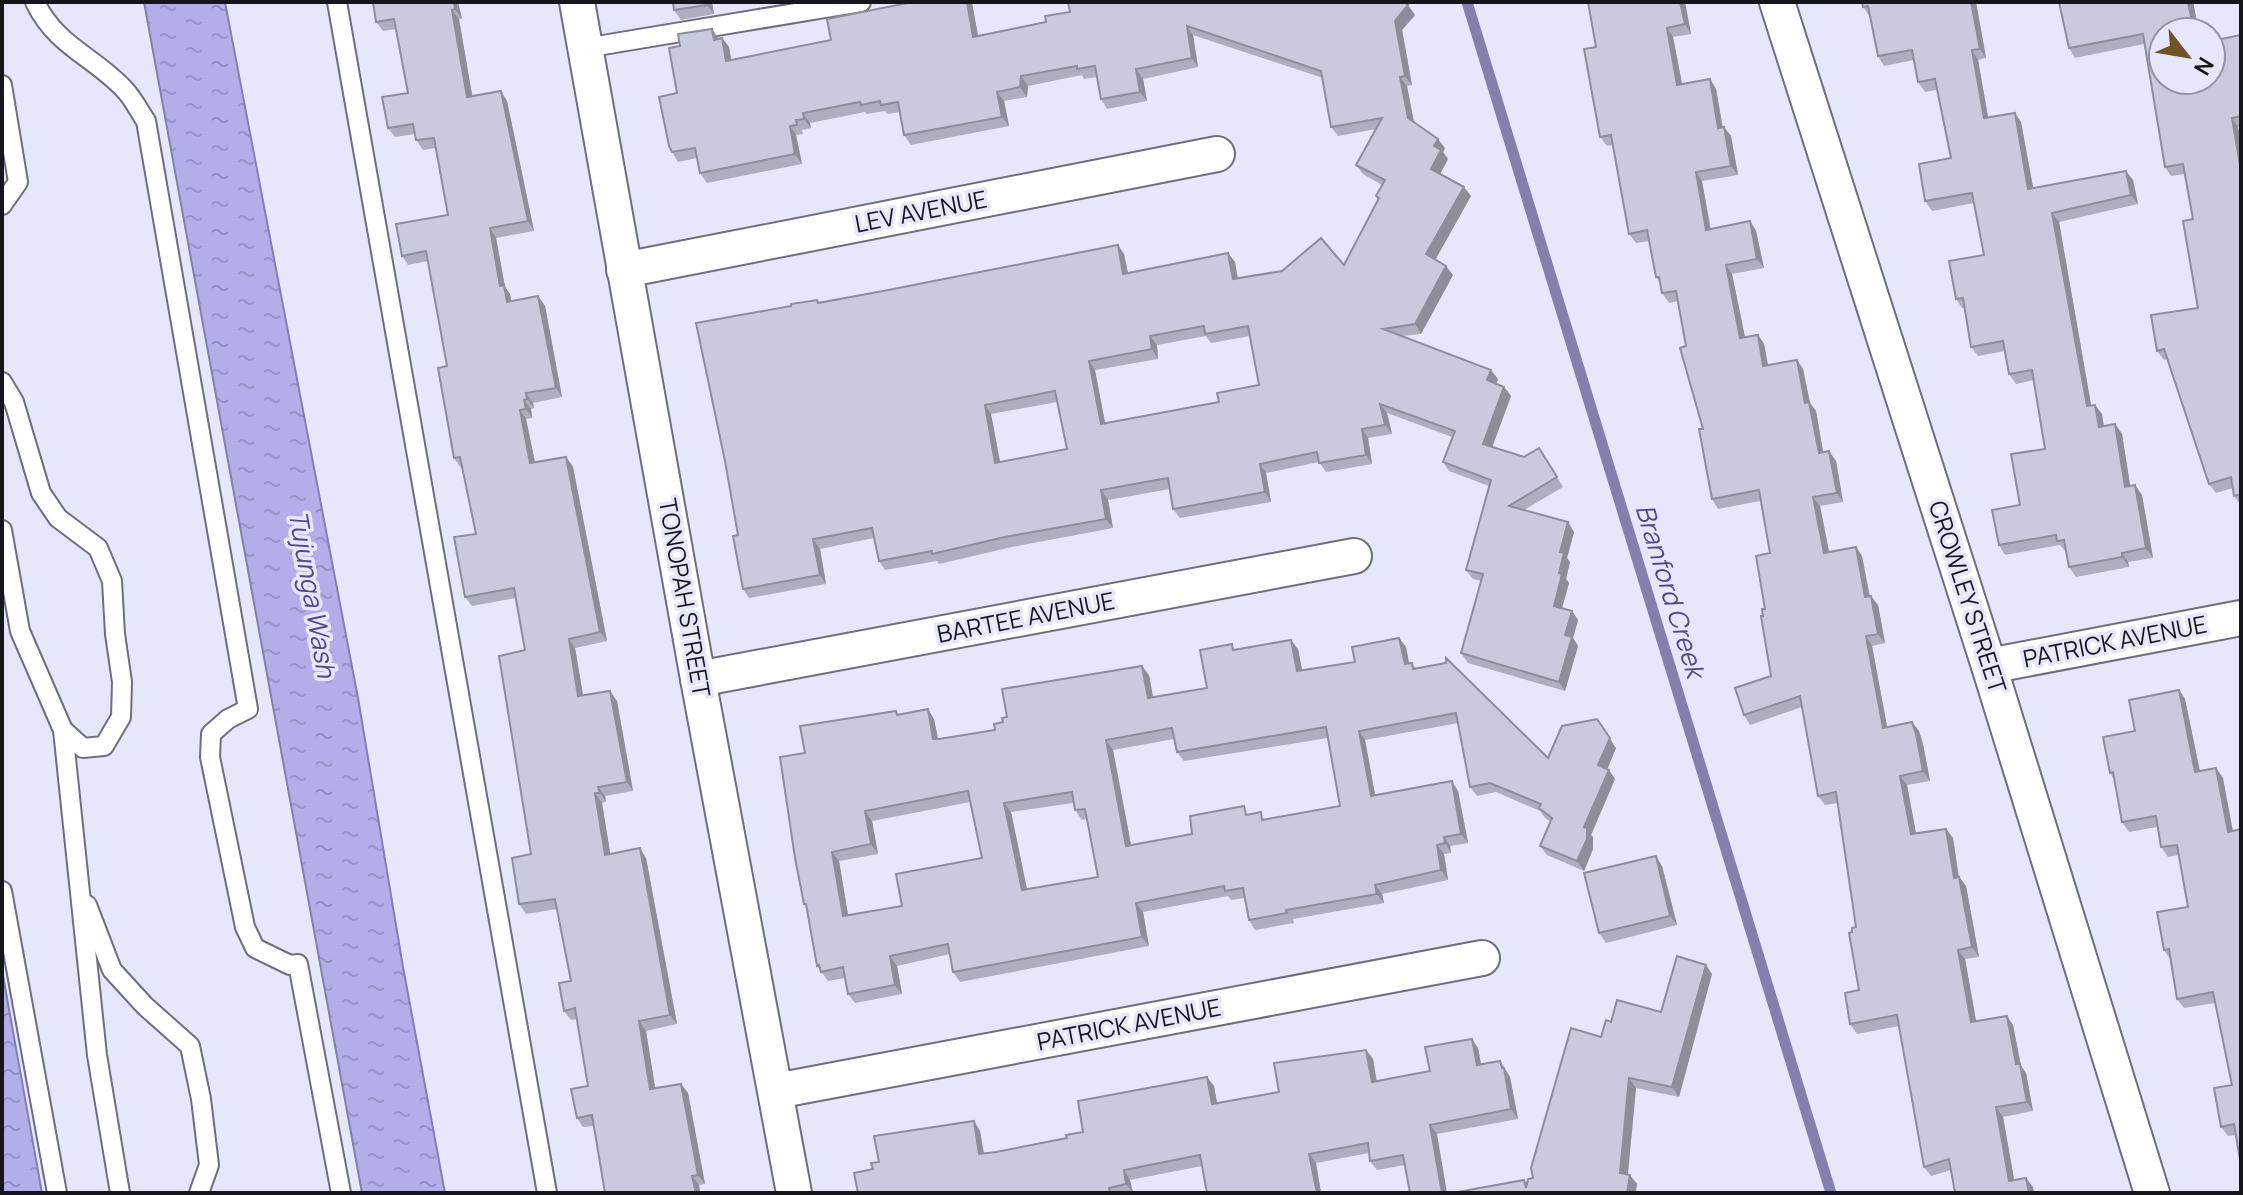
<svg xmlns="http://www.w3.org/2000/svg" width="2243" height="1195" font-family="Manrope,sans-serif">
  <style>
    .water { fill: url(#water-ripples); stroke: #8280ac; stroke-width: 2 }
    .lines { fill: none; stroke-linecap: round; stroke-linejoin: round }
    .stream { stroke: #8280ac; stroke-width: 11 }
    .lane-casing { stroke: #6e6e81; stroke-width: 22 }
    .street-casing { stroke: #6e6e81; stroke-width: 38 }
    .lane { stroke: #fff; stroke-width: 18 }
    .street { stroke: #fff; stroke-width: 34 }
    .wall { fill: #aeaec0; fill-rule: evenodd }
    .shaded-wall { fill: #8d8d9c }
    .building { fill: #cacadf; stroke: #8d8d9c; stroke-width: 2; fill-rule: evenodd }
    .labels { text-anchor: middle; stroke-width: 7; stroke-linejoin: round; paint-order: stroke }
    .street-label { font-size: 24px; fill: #15151c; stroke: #e7e7fc }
    .water-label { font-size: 26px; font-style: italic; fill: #50488f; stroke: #e7e7fc }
  </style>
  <defs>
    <pattern id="water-ripples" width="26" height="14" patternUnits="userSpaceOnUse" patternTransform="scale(2)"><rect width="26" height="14" fill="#b1aee9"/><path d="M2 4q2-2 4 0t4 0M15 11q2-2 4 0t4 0" fill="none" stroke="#9795c7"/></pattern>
  </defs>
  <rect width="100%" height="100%" fill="#e7e7fc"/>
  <g class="water">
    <path d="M144,2h81l133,696 45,269 42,226h-83z"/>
    <path d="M2,970l40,223h-40z"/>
  </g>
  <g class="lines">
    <path class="stream" d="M1467,2l364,1191"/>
    <defs>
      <g id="lane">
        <path d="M35,2c21,44 58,54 89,87 9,9 15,22 22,32l102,588 -20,10 -17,15 -1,23 35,170 10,21 35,17 8,-1 43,229"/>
        <path d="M337,2l210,1191"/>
        <path d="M585,48l276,-46"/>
        <path d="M2,85l16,97 -16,23"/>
        <path d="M2,382l12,20 27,91 17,25 40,30 14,33 3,53 7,48 -1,35 -17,29 -21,2 -20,-18"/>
        <path d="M2,530l18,101 43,99 34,325 23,138"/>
        <path d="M2,891l55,302"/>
        <path d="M87,905l25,65 33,36 45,40 11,53 8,66 -10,28"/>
      </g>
      <g id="street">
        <path d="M577,2l121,677 96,514"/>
        <path d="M1777,2l212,664 163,527"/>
        <path d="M624,270l593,-116"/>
        <path d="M1989,666l252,-48"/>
        <path d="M698,679l656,-123"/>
        <path d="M776,1091l706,-133"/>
      </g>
    </defs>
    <use href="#lane" class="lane-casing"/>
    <use href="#street" class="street-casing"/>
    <use href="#lane" class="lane"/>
    <use href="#street" class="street"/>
  </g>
  <g class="wall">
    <path d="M373,2h85l4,17h-3l13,77 35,5 27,130 -38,7 9,49 5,7 1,7 27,-5 7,10 17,91 -29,6 1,5 -3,1 1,9 -6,1 9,43 31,-5 7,10 34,174 -32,7 8,48 34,5 16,90 -28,5 1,6 -4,1 8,51 36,4 31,166 -31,7 9,57 26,-4 7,9 17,91 -6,1 1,8h-95l-11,-67 -11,1 -6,-9 11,-32 -11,-67 -6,1 -7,-9 7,-30 -14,-72 -31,5 -7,-10 12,-50 -6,-204 -9,-52 -44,8 -7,-9 11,-63 -14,-67 -1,1 -7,-10 -7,-92 -19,-105 -20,4 -6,-9 46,-41 -13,-67 -12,2 -7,-10 -1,-6 -20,3 -7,-9 20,-35 -12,-64 -13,2 -7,-9z"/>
    <path d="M673,2h39l2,12 -33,6 -7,-10z"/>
    <path d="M1685,2l6,32 -18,3 9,47 28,-5 6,10 7,38 8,9 7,39 -36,6 9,48 39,-8 6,10 8,37 -32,6 13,63 13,-2 6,9 4,21 29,-5 6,9 7,34 6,8 7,41 13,9 7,41 -23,4 9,46 27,-5 6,9 8,40 8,9 7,38 -13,3 15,81 32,4 4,13 7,37 -23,4 9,49 30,-5 7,9 6,39 7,9 13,71 -14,2 11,62 37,4 8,41 5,7 7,38 -30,6 11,63 19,7 1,6h-79l-4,-23 -20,6 -7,-9 -25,-141 -42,8 -7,-10 9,-34 -7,-58 4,-5 -18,-124 -13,2 -7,-9 -16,-89 -52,18 -6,-10 27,-39 -8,-60 2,-7 5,-56 -10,-52 -42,8 -6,-10 -9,-70 -25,-128 -9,2 -7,-10 -2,-10 -4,-6 -7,-36 -13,2 -7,-9 -16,-89 -6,1 -7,-9 -4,-90z"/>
    <path d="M1862,2h114l10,56 -8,2 10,57 27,-4 6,9 12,66 100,-8 5,24 -79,18 32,183 11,9 2,12 11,-2 7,10 8,52 12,9 11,63 -25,4 1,5 -53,10 -7,-10 -3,-17h-2l-4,-5 -55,10 -6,-10 21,-40 25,-56 -11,-69 -18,4 -7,-10 -4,-23 -27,5 -7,-9 -7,-39h-2l-6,-9 28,-44 -10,-52 -42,8 -7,-10 26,-43 -14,-68 -12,2 -7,-10 -4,-22 -30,6 -6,-10 -8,-39 -7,-10z"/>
    <path d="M2059,2h134l6,30h-36v48l78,-45v92h-3l3,16v362l-7,-9 -1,-8 -17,5 -7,-9 -41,-125 -4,1 -7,-9 41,-43 -5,-89 -8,-45 -14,2 -6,-9 -21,-123 -69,14 -6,-10z"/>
    <path d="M908,3h64l6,33 437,-21 -13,15 10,55 -5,1 7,36 31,26 -2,4 5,7 -8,15 31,22 -36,64 18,15 -32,59 -19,2 96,43 -2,5 8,3 7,9 -19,51 32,10 22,1 17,29 -39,23 44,12 6,10 -7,26 3,4 -4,17 3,4 -7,25 10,3 6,9 -5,18 5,8 -13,45 -97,-28 -7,-10 20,-72 -8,-2 -7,-9 23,-84 -40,-15 -6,-9 9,-25 -65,-24 5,21 -24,4 4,26 -46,8 -7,-10 -53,11 5,29 -91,16 -7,-9 -3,-20 -62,11 5,28 -101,19 -73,17 -2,-3 -52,9 -6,-9 -5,-23 -54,11 6,35 -77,14 -6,-9 -5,-54 53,-229 26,-6 2,3 305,-49 4,19 107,-11 3,16 106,-13 34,-65 -2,-4 6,-11 -19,-11 -7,-9 20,-36 -38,7 -7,-9 -8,-49 -130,-43 5,32 -55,12 4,22 -40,8 -6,-10 -4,-22 -13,2 -2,-4 -54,11 -1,11 -23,4 5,25 -98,19 -7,-10 -4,-23 -13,2 -2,-3 -18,3 -2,-2 -55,11 1,5 -9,2 1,4 -7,1 6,29 -95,19 -7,-10 -3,-15 -19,4 -6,-10 5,-59 41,-54 4,-1 7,9 2,13 100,-20zM1206,336l5,7 39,-7 9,49 -40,17 -114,21 -10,-53 63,-11 -1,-14zM1057,402l10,47 -67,13 -9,-48z"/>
    <path d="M1399,638l7,9 3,16h3l4,6 132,89 68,-10 -9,21 8,10 -24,56 2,2v12l-9,22 -37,-16 -7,-9 11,-24 -6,-4 -5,-7 -44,-19 -19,4 -7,-9 -12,-64 -93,17 10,55 83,-4 10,52 -18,3 1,7 -7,1 4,26 -66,14 2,9 -91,16 1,4 -39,7 -6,-10 -4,-22 -14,2 -3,-4 -85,16 6,34 -189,36 -7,-10 -3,-18 -53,12 5,28 -47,9 -7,-9 -3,-16 -17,3 -11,-15 -10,-57 -3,-5 1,-151 91,-42 3,4 35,4 4,20 57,-9 8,-8 146,-47 4,22 54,-9 29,-38 62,-1 4,21 53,-8zM1328,738l12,68 -74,13 -17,-5 -57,20 -61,11 -18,-95 61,-11 3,13 7,9zM970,802l12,56 -80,48 -54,10 -9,-55 39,-7 -6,-33zM1073,803l2,7 7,10 5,-1 11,58 -71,12 -16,-77z"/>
    <path d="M2179,690l6,9 15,72 16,-3 7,10 13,357 -8,1 -7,-9 11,-42 -17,-82 -31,5 -7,-9 -7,-40 -6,-9 24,-43 -9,-52 -11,2 -7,-10 -4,-20 -28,5 -7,-10 -7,-41 -5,-8 25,-42z"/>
    <path d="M1662,866l15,59 -71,18 -7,-10z"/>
    <path d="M1712,974l-33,123 -43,-9 -8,86 9,10 -185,9 72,-13 3,4 6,-6 68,-141 10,-15 50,-10z"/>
    <path d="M1478,1048l3,17 19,-4 10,16 8,42 -81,15 -32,31 -28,5 -7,-9 -1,-8 -53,10 5,30h-114l-5,-27 -72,14 3,13h-275l21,-31 101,-31 4,22 12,-1 71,-14 147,-52 3,17 62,-11 87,-42 7,9 4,22 53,-10z"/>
  </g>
  <g class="shaded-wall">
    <path d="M454,2h4l4,17 -7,-10z"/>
    <path d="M707,2h5l2,12 -7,-9z"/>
    <path d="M967,2l5,1 8,43 -7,-9z"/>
    <path d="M1680,2h5l6,32 -6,-10z"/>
    <path d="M1971,2h5l10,56 -6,-9z"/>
    <path d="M2188,2h5l6,30h-5z"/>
    <path d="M1408,5l7,10 -13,15 10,55 -7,-9 -10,-55z"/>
    <path d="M452,10l7,9 15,87 -7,-9z"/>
    <path d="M1187,26l6,9 5,32 -6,-9z"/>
    <path d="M1667,28l6,9 11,57 -7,-9z"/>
    <path d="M712,29l6,9 2,11 -6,-9z"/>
    <path d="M722,38l7,9 4,23 -7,-9z"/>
    <path d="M1972,50l6,10 12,68 -6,-10z"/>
    <path d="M1136,69l7,10 4,22 -7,-9z"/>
    <path d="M1021,76l7,10 -1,11 -7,-10z"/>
    <path d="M1400,77l7,9 8,42 -7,-10z"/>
    <path d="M1710,79l6,10 8,48 -6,-9z"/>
    <path d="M501,91l6,10 27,130 -6,-10z"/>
    <path d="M997,92l7,9 5,25 -7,-9z"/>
    <path d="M803,113l7,10 1,5 -7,-9z"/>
    <path d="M2015,113l6,9 14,76 -7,-9z"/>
    <path d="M2232,118l6,9 3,16v28z"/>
    <path d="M790,126l6,9 6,29 -7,-10z"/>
    <path d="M1724,127l7,9 7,39 -7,-9z"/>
    <path d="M1438,139l7,9 -2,4 5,7 -10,19 -7,-9 3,-23z"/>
    <path d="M2126,171l7,9 5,24 -7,-9z"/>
    <path d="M1696,172l6,9 10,59 -6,-10z"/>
    <path d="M1464,187l7,9 -38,68 -7,-10z"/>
    <path d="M2052,213l7,9 34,194 -6,-10z"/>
    <path d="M1750,221l6,10 8,37 -7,-9z"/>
    <path d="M490,228l6,10 9,49 5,7 3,18 -6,-10 -7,-16z"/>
    <path d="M1118,245l6,9 6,29 -7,-9z"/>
    <path d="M1228,253l7,9 4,27 -6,-10z"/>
    <path d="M1726,265l6,9 15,73 -7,-9z"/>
    <path d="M1446,266l7,9 -32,59 -6,-10z"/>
    <path d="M538,296l7,10 17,91 -6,-9z"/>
    <path d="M1758,335l6,9 6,32 -7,-10z"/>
    <path d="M1150,336l7,9 1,14 -6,-10z"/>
    <path d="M1797,360l6,9 7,34 6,8 9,52 -6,-10 -14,-50z"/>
    <path d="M1089,361l6,9 12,63 -6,-9z"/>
    <path d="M1491,370l7,9 -4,11 -7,-10z"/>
    <path d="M1504,387l7,9 -21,57 -7,-9z"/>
    <path d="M526,393l7,10 1,5 -7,-9z"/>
    <path d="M524,400l7,9 1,9 -6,-9z"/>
    <path d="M1380,404l7,9 5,21 -7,-9z"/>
    <path d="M985,405l6,9 11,58 -7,-9z"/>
    <path d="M2095,405l7,9 3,22 -6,-9z"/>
    <path d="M520,410l6,9 11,53 -7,-9z"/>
    <path d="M2115,424l7,10 10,63 -7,-10z"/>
    <path d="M1362,429l6,9 4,26 -6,-9z"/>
    <path d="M1829,451l7,10 7,41 -6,-9z"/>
    <path d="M566,457l7,10 34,174 -7,-9z"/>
    <path d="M1260,464l6,9 5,29 -6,-10z"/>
    <path d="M2135,485l7,10 11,63 -7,-10z"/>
    <path d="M1101,490l7,10 5,28 -7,-9z"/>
    <path d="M1813,497l7,9 11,56 -7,-9z"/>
    <path d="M1568,522l6,10 -7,26 3,4 -4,17 3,4 -9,32 -6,-9 6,-54z"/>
    <path d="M813,539l7,10 6,35 -6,-9z"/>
    <path d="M1856,547l6,9 9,50 -6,-9z"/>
    <path d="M2122,553l6,9 1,5 -7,-10z"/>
    <path d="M1871,596l7,9 7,38 -7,-9z"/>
    <path d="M1572,611l6,9 -5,18 5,8 -13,45 -6,-9 6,-47z"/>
    <path d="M1866,636l6,10 17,91 -6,-9z"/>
    <path d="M1399,638l7,9 5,27 -6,-10z"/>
    <path d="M569,639l6,9 10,58 -7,-10z"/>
    <path d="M1291,640l7,9 6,31 -7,-9z"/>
    <path d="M1142,666l7,9 6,33 -7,-10z"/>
    <path d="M2179,690l6,9 17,83 -7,-10z"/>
    <path d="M610,691l7,10 16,90 -6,-9z"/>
    <path d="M928,709l6,10 6,30 -7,-10z"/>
    <path d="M1597,719l19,29 -11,27 -7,-10z"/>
    <path d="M1912,722l7,9 4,13 7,37 -7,-10z"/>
    <path d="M1359,731l6,9 12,65 -6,-9z"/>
    <path d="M1106,740l7,10 20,105 -7,-9z"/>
    <path d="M2216,768l7,10 12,64 -7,-10z"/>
    <path d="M1609,770l6,9 -24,56 2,2v12l-9,22 -7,-10 7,-34z"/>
    <path d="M1900,776l7,9 11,59 -7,-10z"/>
    <path d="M1452,781l6,10 10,52 -7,-9z"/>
    <path d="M598,787l7,9 1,6 -6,-9z"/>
    <path d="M595,793l7,10 10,61 -7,-9z"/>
    <path d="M1004,803l7,9 18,87 -7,-9z"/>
    <path d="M865,811l7,10 6,33 -7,-10z"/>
    <path d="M1946,829l7,9 7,49 -6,-9z"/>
    <path d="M1444,837l6,9 1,7 -6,-10z"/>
    <path d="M1437,845l7,9 4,26 -7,-10z"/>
    <path d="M640,848l6,10 31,166 -7,-9z"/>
    <path d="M832,852l7,9 11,65 -7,-10z"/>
    <path d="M1656,856l6,10 15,59 -7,-9z"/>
    <path d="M1959,877l7,9 13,71 -7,-10z"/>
    <path d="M1375,885l7,9 2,9 -7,-9z"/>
    <path d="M1136,903l7,9 6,34 -7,-9z"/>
    <path d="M1958,950l7,9 13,73 -7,-10z"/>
    <path d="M890,956l7,10 5,28 -7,-9z"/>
    <path d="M1706,965l6,9 -33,123 -7,-10z"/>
    <path d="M2007,1016l6,9 8,41 5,7 7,38 -6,-9 -11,-38z"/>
    <path d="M639,1021l7,10 11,68 -7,-10z"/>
    <path d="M1472,1039l6,9 5,27 -6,-10z"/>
    <path d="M1366,1050l7,9 5,32 -6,-9z"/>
    <path d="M1500,1061l10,16 8,42 -7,-10z"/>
    <path d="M1207,1077l7,9 5,28 -7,-10z"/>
    <path d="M1629,1078l7,10 -9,94 -7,-9z"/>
    <path d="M681,1084l7,9 17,91 -7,-9z"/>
    <path d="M1996,1107l7,10 13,73 -7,-9z"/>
    <path d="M974,1121l6,10 5,32 -6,-9z"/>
    <path d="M1430,1125l7,9 10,59h-5z"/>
    <path d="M1309,1154l7,9 5,30h-4z"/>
    <path d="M1124,1170l6,10 3,13 -7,-9z"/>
    <path d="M1630,1175l7,9 -1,9h-9z"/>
    <path d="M692,1176l7,9 1,8h-4z"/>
    <path d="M2026,1178l7,9 1,6h-5z"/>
  </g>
  <g class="building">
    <path d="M373,2h81l1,7 -3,1 15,87 34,-6 27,130 -38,7 10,58 4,-1 3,17 31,-6 18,92 -30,5 1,6 -3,1 2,9 -6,1 10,53 36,-6 34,175 -31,7 9,57 32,-5 17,91 -29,5 2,6h-5l10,62 35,-7 30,167 -31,6 11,68 31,-5 17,91 -6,1 4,17h-91l-13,-78 -15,3 -6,-29 17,-3 -13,-78 -11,3 -5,-28 12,-2 -16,-82 -36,5 -7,-46 19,-4 -32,-198 26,-6 -11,-62 -49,9 -11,-60 22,-3 -16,-77 -6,1 -16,-90 9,-2 -21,-115 -24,5 -6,-32 52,-9 -14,-77 -18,2 -3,-16 -25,4 -6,-31 26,-4 -14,-74 -18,3z"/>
    <path d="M673,2h34v3l-33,5z"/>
    <path d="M907,2h60l6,35 73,-15 -1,-6 25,-4 -2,-10h336l4,3 -13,16 10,55 -5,1 8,41 30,21 -4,7 7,4 -10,19 33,18 -38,67 20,12 -31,58 -32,5 108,41 -4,10 17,7 -21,57 41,13 15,-9 18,29 -48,29 59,16 -8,30 4,1 -5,20 3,1 -8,32 18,5 -7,24 7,2 -13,45 -98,-29 22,-79 -17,-4 25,-90 -48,-18 12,-31 -75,-27 5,21 -23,4 4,26 -47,8 -2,-11 -57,12 5,28 -92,17 -5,-31 -67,12 5,29 -101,18 -73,17v-3l-53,10 -7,-33 -59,11 7,36 -77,14 -10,-53 5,-1 -13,-74 -29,-138 95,-17v-2l26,-4 1,3 65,-12 235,-46 5,29 105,-21 5,26 49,-8 39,-33 23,27 35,-67 -3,-2 9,-16 -29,-15 26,-47 -51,9 -10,-56 -134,-45 5,32 -56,11 4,23 -39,7 -6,-33 -18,3v-3l-56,10 -1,11 -23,5 5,25 -98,18 -6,-33 -17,3 -1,-4 -19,4 -1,-3 -57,11 1,6 -8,1 1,5 -7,1 5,28 -95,19 -5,-25 -23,4 -3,-6 -10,-49 18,-4 -8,-45 11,-2 -2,-12 34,-5 2,11 8,-2 4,23 105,-21 -4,-21 81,-16zM1204,326l1,8 43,-8 11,59 -42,8 2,9 -118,22 -12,-63 63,-12 -2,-13zM1055,391l12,58 -72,14 -10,-58z"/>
    <path d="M1588,2h92l5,22 -18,4 10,57 33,-6 8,49 6,-1 7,39 -35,6 10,58 44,-9 7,38 -31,6 14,73 18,-3 5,31 34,-6 8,43 4,-1 10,51 10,-2 8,42 -24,4 11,56 32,-6 9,50 6,-1 7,38 -12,2 17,92 29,-6 4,12 7,37 -23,5 11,58 35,-5 8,49 5,-1 13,70 -14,3 13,72 36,-6 9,48h4l7,38 -31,5 13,74 17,-3 3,15h-74l-6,-34 -25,8 -27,-152 -47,9 -5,-31 14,-3 -10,-57 3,-1v-4l4,-1 -20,-135 -18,4 -18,-100 -56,19 -9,-27 36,-12 -10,-60h2l-1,-7h3l-9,-53 14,-3 -11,-63 -47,9 -13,-70h4l-23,-81 6,-2 -10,-55 -14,2 -3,-16h-3l-9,-47 -18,4 -18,-99 -11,2 -16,-88 12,-2z"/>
    <path d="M1862,2h109l9,47 -8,1 12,68 31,-5 13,76 98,-18 5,24 -79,18 35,193 8,-1 4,22 16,-3 10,63 10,-2 11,63 -24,5v4l-53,10 -5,-27 -7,1 -1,-6 -57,10 -7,-35 28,-5 -9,-51 34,-5 -13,-79 -23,4 -6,-33 -32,6 -8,-49 -7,1 -7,-38 35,-6 -12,-62 -47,8 -6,-37 32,-6 -16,-79 -17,3 -6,-32 -34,6 -10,-50 -5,1z"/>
    <path d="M2059,2h129l6,30h-31v48h48v-39l30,-6v81l-9,2 9,53v323l-7,2 -3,-19 -22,7 -45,-135 -7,2 -6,-36 47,-7 -15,-87 10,-2 -10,-55 -18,3 -22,-133 -74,14z"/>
    <path d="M1399,638l6,26 7,-1 1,6 33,-6v-5l102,100 14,-32 35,-7 13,19 -12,27 11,5 -25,57 3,1v11l-10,22 -37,-15 12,-28 -13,-10 2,-4 -51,-21 -20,4 -14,-74 -97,18 12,65 81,-15 9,53 -17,3 1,6 -8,2 4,25 -66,15 2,9 -91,16 1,3 -38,7 -6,-32 -18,3 -1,-5 -88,17 6,34 -189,35 -5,-28 -58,12 5,29 -47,9 -5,-27 -22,5 -2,-7 -2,1 -11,-62h-2l-9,-46 -15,-101 25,-4 -5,-27 96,-15 1,4 31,-6 5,30h6l56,-9 -1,-6 9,-2 -1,-4 5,-1 -5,-28 140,-23 6,32 59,-10 -7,-38 32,-6 1,6 58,-10 6,31 58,-9 -3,-15zM1326,727l14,79 -78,14 -1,-8 -15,3 -2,-9 -54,10 2,18 -66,12 -20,-106 66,-12 5,24zM968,791l14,67 -86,16 6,32 -59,10 -11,-64 39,-8 -6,-33zM1072,792l3,18 10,-1 13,68 -76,13 -18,-87z"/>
    <path d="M2179,690l16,82 21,-4 12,64 13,-3v337l-7,-42 -13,3 -7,-39 18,-3 -19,-93 -36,7 -8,-50 -5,1 -7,-38 31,-5 -11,-62 -16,2 -5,-31 -34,6 -9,-50 -3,1 -7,-36 32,-6 -6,-31z"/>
    <path d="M1656,856l14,60 -71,17 -15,-60z"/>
    <path d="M1677,956l29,9 -34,122 -43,-9 -9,95 10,2 -3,18h-175l72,-13 2,8 2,-9 5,-1 -2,-10 40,-140 30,9 5,-17 5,2 6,-22 44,12z"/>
    <path d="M1472,1039l5,26 23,-4 2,7h2l7,41 -81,16 12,68h-32l-7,-38 -33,6 -2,-18 -59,11 8,39h-110l-7,-38 -76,15 2,14 -17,4 1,5h-252l-4,-20 19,-4 -2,-6 8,-1 -5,-26 100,-15 5,33 17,-2 71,-14 -1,-3 17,-3 -5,-31 129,-24 5,27 67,-12 -5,-29 92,-13 6,32 58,-11 -5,-24z"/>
  </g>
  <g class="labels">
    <g class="street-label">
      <text transform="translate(921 212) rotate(-11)" y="8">LEV AVENUE</text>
      <text transform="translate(1967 597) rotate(72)" y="8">CROWLEY STREET</text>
      <text transform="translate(684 598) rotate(80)" y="8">TONOPAH STREET</text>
      <text transform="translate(1026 618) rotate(-11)" y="8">BARTEE AVENUE</text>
      <text transform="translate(2115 642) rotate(-11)" y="8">PATRICK AVENUE</text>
      <text transform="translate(1129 1025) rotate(-11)" y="8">PATRICK AVENUE</text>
    </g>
    <g class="water-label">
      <text transform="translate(1670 591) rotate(73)" y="9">Branford Creek</text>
      <text transform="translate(312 594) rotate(80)" y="9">Tujunga Wash</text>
    </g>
  </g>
  <rect width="2243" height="1195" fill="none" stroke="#15151c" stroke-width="8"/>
  <g transform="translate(2187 56) rotate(121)"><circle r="38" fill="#e7e7fc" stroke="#9393a2" stroke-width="2"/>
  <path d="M0-6L14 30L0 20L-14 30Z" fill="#705327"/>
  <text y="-12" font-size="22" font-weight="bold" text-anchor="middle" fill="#15151c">N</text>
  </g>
</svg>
